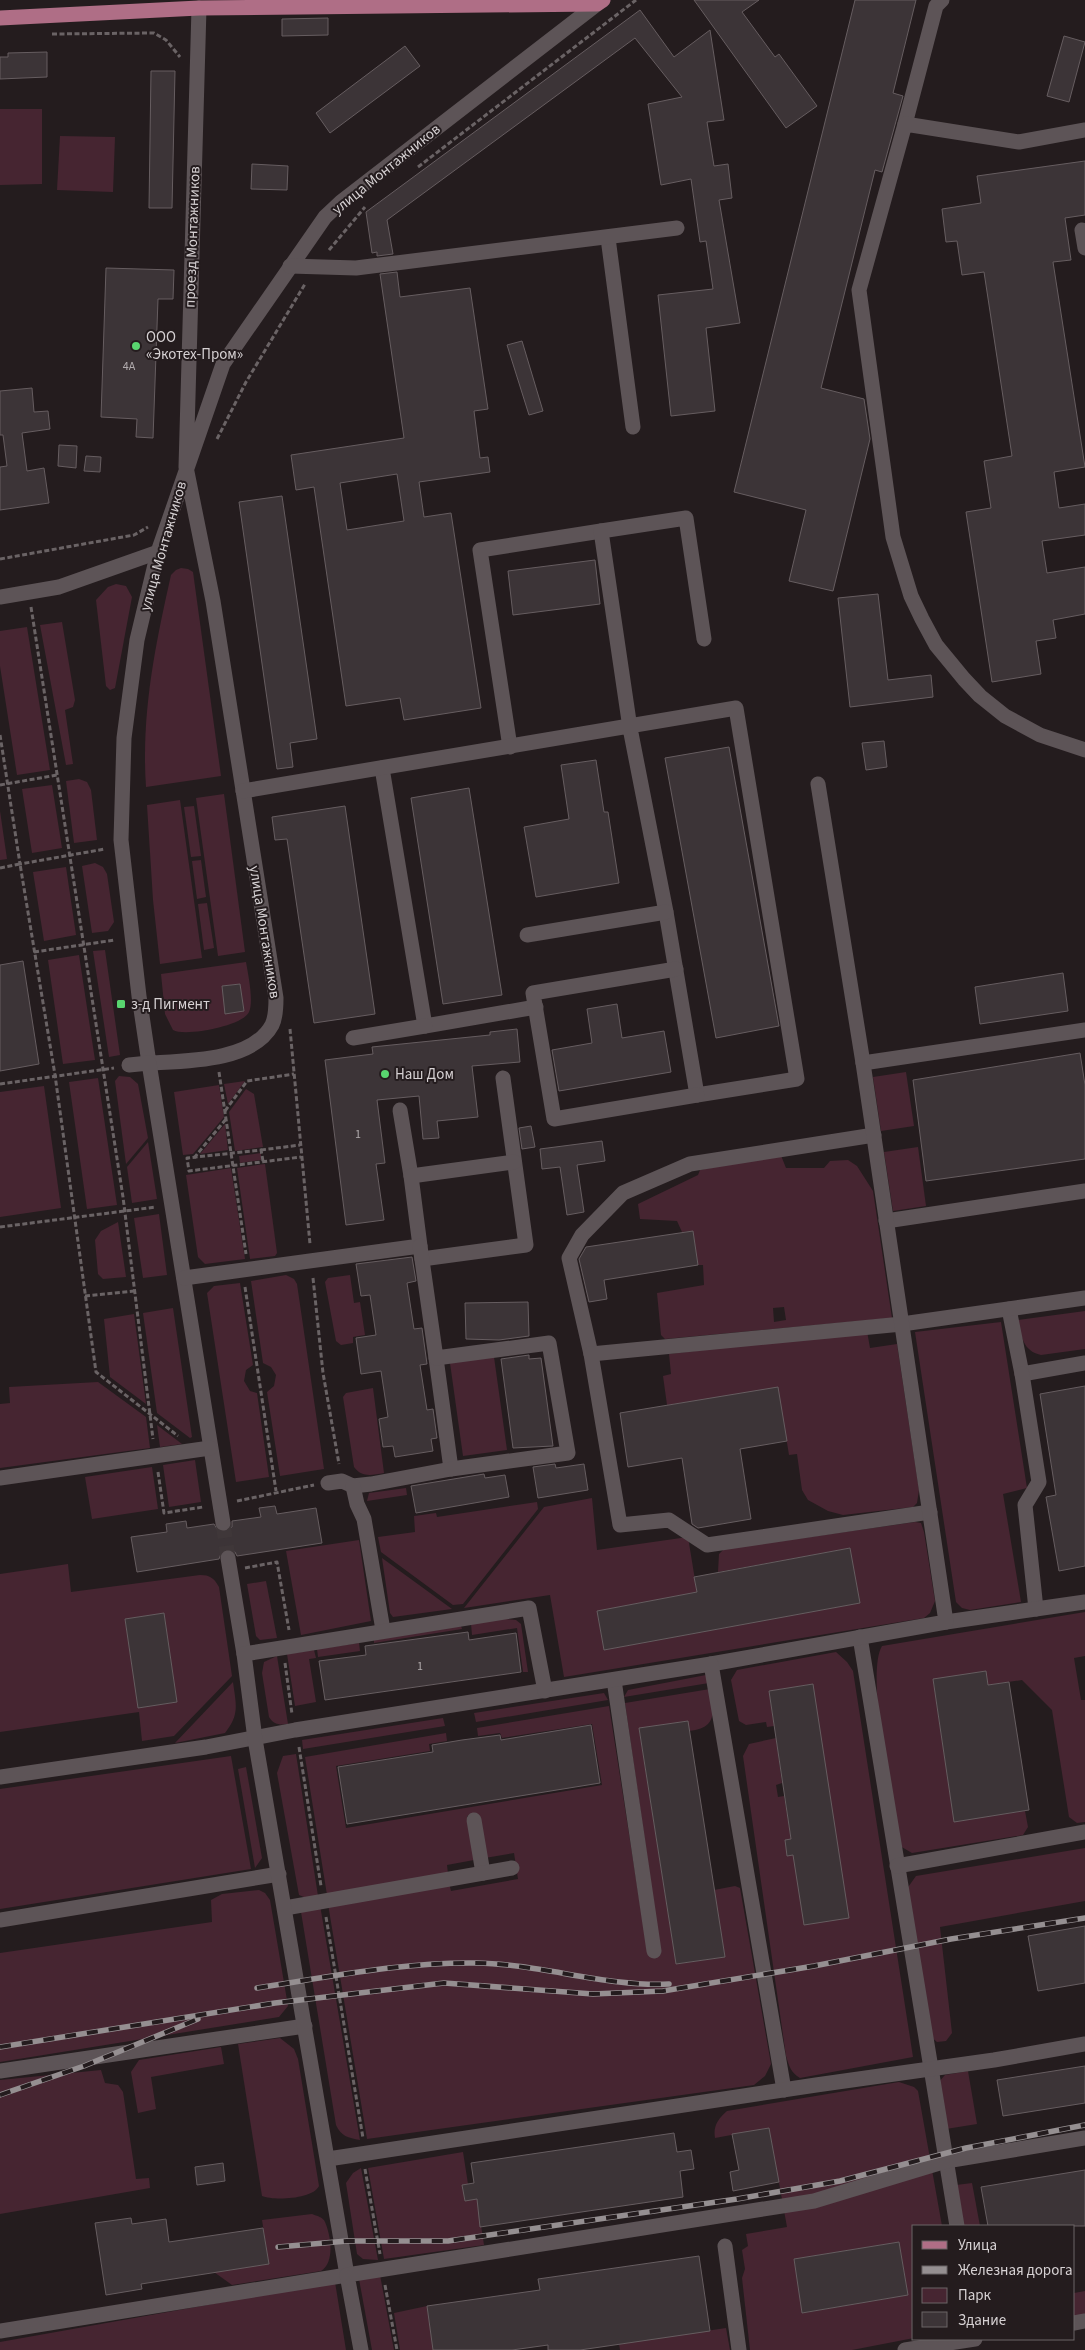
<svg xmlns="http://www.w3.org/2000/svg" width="1085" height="2350" font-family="'Source Sans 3',sans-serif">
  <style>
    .green { fill: #462531; fill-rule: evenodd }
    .building { fill: #3c3437; stroke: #665d60; fill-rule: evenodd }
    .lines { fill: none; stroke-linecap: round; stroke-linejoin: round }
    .minor-tunnel { stroke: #3f3739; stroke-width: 15; stroke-dasharray: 15 8; stroke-linecap: butt }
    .path { stroke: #6a6365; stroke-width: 3; stroke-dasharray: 5 2.5; stroke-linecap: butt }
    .minor { stroke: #5d5457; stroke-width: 15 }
    .major { stroke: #af6e86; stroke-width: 15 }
    .rail-casing { stroke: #958f91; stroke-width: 5.5 }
    .rail { stroke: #241c1e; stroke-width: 4; stroke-dasharray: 11; stroke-linecap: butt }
    .poi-dot { fill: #59d56f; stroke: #241c1e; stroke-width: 2 }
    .labels { text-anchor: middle; stroke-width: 4; stroke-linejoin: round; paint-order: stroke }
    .number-label { font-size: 12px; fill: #b0aaac }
    .street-label { font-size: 15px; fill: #d6d1d3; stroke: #241c1e }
    .poi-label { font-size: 15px; fill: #d6d1d3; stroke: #241c1e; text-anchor: start }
  </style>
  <rect width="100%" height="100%" fill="#241c1e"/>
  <g class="green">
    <path d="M0,109h42v75l-42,1z"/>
    <path d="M60,136l55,1 -2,55 -56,-2z"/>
    <path d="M181,568l7,1 5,3 28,204 -75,11c-5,-73 9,-141 25,-212l5,-5z"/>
    <path d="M116,584l10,2 6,11 -17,91 -5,2 -4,-4 -10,-86 12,-13z"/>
    <path d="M62,622l13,78 -2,7 -8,3 8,54 -7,1 -26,-140z"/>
    <path d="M27,627l23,143 -33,5 -17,-109v-35z"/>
    <path d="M79,779l8,3 4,8 6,50 -23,3 -8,-62z"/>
    <path d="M52,785l10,63 -30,5 -10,-64z"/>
    <path d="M224,794l21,158 -27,4 -22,-158z"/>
    <path d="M180,800l22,158 -42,6 -7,-64 -6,-95z"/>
    <path d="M194,806l7,50 -10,1 -7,-50z"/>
    <path d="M0,811l7,48 -7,1z"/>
    <path d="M201,860l5,37 -9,2 -5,-38z"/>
    <path d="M95,863l8,4 4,7 7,48 -6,9 -16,2 -10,-67z"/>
    <path d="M66,867l10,68 -32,6 -11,-69z"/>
    <path d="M207,903l7,45 -10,2 -6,-46z"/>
    <path d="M105,950l15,105 -11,2 -16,-106z"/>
    <path d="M79,955l16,105 -32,4 -15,-104z"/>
    <path d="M246,962c2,12 8,40 3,50 -6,14 -64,25 -76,18l-8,-16 -4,-40zM240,984l4,27 -22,-25z"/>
    <path d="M906,1072l8,54 -33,5 -8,-54z"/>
    <path d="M119,1076l11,1 8,7 10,54 -22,26 -11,-83z"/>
    <path d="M98,1078l19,127 -30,4 -18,-127z"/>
    <path d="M245,1081l-17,23 -4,-20z"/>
    <path d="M219,1085l5,32 -31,37 -10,1 -9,-63z"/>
    <path d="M44,1086l17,122 -61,9v-125z"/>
    <path d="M246,1089l8,5 9,53 -28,4 -6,-39z"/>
    <path d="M225,1124l3,26 -28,4z"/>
    <path d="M148,1142l9,57 -25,4 -5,-36z"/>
    <path d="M918,1147l8,59 -33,5 -9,-59z"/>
    <path d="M261,1153v7l-21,3 -1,-7z"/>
    <path d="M780,1153l6,15h38l6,-7 18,-1 9,6 16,25 19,127 -227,21 -4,-4 -4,-42 47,-8 -1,-20h-5l-5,-34 -11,1 -5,-11 -37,-2 -2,-15 60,-29 2,-5zM784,1307l2,13 -12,2 -1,-14z"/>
    <path d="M265,1164l12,89 -2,3 -25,3 -13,-91z"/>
    <path d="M231,1168l14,91 -40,5 -7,-7 -12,-82z"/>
    <path d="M159,1214l8,61 -24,3 -9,-60z"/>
    <path d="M118,1222l8,55 -23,2 -5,-5 -3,-34 6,-9z"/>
    <path d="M286,1275l8,4 3,5 27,185 -44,7 -13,-84 7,-6 2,-11 -5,-8 -8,-4 -12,-82z"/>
    <path d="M350,1275l4,28 6,-1 5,33 -12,2v6l-12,2 -5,-4 -11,-59 3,-4z"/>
    <path d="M240,1283l13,82 -7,5 -2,11 6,10 7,2 12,84 -33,5 -29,-189 7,-7z"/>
    <path d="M173,1308l19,129 -2,1 -33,-25 -14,-100z"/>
    <path d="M1085,1311v38l-44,6c-18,-4 -20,-19 -23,-35z"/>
    <path d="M134,1314l12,90 -36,-27 -6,-58z"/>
    <path d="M1001,1322l26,166 -24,6 18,108 -51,8 -8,-2 -6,-6 -41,-270z"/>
    <path d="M867,1331l3,17 27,-4 22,146 -2,13 -4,4 -70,8 -15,-4 -20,-11 -6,-10 -5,-36 -8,1 -11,-67 -111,17 -4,-29 8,-2 -2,-20z"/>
    <path d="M494,1357l13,93 -44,6 -13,-93z"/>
    <path d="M98,1382l48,35 4,31 -150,20v-64l10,-1 -1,-16z"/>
    <path d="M373,1388l11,85c-12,2 -22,5 -30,-6l-11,-70 3,-4z"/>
    <path d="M157,1425l25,19 -22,3z"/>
    <path d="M195,1460l6,42 -32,5 -6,-42z"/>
    <path d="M152,1467l6,42 -66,10 -7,-42z"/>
    <path d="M406,1488l1,7 -40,6 2,-8z"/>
    <path d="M592,1498l5,52 91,-13 9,55 -100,19 7,39 256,-47 -10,-55 -132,24 1,-18 5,-5 191,-27 6,1 3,9 11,69 -5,12 -6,5 -360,59 -14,-82 -86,13 80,-101z"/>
    <path d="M537,1502l1,7 -75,95 -10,1 -72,-53 -3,-15 37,-5 -1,-16 22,-3 1,4z"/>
    <path d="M359,1540l12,81 -70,14 -15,-84z"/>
    <path d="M382,1558l70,51 -59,8 -3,-4z"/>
    <path d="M68,1564l3,28 129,-17c10,0 14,3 19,12l13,89 -58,60 -32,5 -3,-29 -139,20v-158zM164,1613l13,89 -39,6 -13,-89z"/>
    <path d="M266,1581l11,57 -17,2 -4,-4 -9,-52z"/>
    <path d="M1085,1612v44l-11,2 7,42h4v122l-8,1 -8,-6 -17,-107 -30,-30 -34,5 -3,-14 -52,9 21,141 71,-10 3,16 -5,8 -111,18 -12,-7c-7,-39 -35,-172 -18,-200z"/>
    <path d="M505,1619l11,1 5,4 7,48h-5l-6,-44 -45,7 -1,-11z"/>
    <path d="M461,1626l1,3 -88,14v-3z"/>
    <path d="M359,1643l1,8 -42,6 -1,-8z"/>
    <path d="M314,1650l2,8 -7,1 7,43 -21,4 -8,-52z"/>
    <path d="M836,1652l11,10 6,9 60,386 -113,21c-9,-5 -11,-12 -14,-22l-43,-300 6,-12 27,-6 6,45 -6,2 2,12 6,-1 7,43 -6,1 2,16 6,-1 20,-171 -44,7 5,35 -7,1 -1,-5 -20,3 -7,-4 -8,-41 6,-10z"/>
    <path d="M277,1656l11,68c-8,1 -14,1 -19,-7l-7,-44 2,-11z"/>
    <path d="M706,1675l3,8 -85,14 4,-7z"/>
    <path d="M233,1682c3,23 7,32 -8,51l-50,10z"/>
    <path d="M710,1689c4,22 8,39 -21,42l-2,-10 -48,8 37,235 49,-7 -11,-67 21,-4 5,2 31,176 -6,12 -11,9 -387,54 -39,-235 121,-21 2,8 67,-12 -4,-26 -29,5 -7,-44 -11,2 7,44 -27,5 1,9 -121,21 -22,-138 141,-24 1,8 -18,3 1,7 -94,15 10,62 256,-43 -10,-61 -90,14 -2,-5 -22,3 -1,-8 132,-22 39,249 13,-1 -36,-251z"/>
    <path d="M604,1693l4,7 -132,22 -2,-9z"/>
    <path d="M443,1718l2,8 -142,23 -1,-9z"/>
    <path d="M296,1754l22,142 -12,2 -7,-3 -22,-122 6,-17z"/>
    <path d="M231,1756l20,113 -251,40v-120z"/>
    <path d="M246,1767l16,91 -7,10 -17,-99z"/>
    <path d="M1085,1848v53l-145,26 12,106 -6,8 -9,1 -7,-6 -24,-146 10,-14z"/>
    <path d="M259,1890l6,3 5,7 18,106 -9,11 -279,45v-109l212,-31 -1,-22 11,-6z"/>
    <path d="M320,1905l40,235c-12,-2 -19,-4 -24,-15l-35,-213z"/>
    <path d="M280,2038l14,11 4,10 21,127c-6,13 -45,15 -57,10l-24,-152z"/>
    <path d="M221,2047l3,17 -73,13 5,32 -18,4 -7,-41 8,-12z"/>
    <path d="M101,2070l4,13 13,2 5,7 13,87 13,-1 1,10 -150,26v-134z"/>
    <path d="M968,2071l9,53 -31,5 -8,-46 7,-8z"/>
    <path d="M899,2082l15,5 4,4 24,135h-28v112l-62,12h-102l-8,-72 3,-9 -3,-19 6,-4 -2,-12 41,-7 -18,-99 -54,10c-2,-12 3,-19 12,-27zM899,2242l9,53 -105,18 -9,-54z"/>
    <path d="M463,2152l5,32 -6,1 3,16 12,-2 7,46 -100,14 -16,-91z"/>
    <path d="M361,2168l17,92 -15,-1 -6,-5 -11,-71 7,-10z"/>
    <path d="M972,2183l8,43h-17l-7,-41z"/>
    <path d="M312,2214c5,2 11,3 13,8 6,14 10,40 -4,49l-89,14 -18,-13 55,-8 -7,-44z"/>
    <path d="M380,2275l14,75h-22l-13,-71z"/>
    <path d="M335,2282l11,68h-346v-8z"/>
    <path d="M1085,2291v23l-11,2v-23z"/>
    <path d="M427,2306l6,44h-33l-6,-37z"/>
    <path d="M726,2328l4,22h-110l-1,-6z"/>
  </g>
  <g class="building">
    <path d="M694,0h65l-17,12 33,45 4,-3 38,52 -31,22z"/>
    <path d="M855,0h61l-23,93 10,3 -21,76 -7,-2 -54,218 43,11 6,40 -37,152 -44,-10 17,-71 -72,-18z"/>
    <path d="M640,10l34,47 36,-27 14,90 -17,2 7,44 14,-2 4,34 -13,2 21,123 -34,5 9,83 -44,5 -13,-121 55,-6 -7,-48 -6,1 -9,-63 -30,6 -13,-81 34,-7 -47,-59 -248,182 6,34 -16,2v-4l-5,1 -6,-41z"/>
    <path d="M328,18v17l-46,1v-17z"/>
    <path d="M1064,36l21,6 -16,60 -22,-6z"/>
    <path d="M405,46l15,20 -90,67 -14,-20z"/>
    <path d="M47,52v25l-47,2v-22h8v-4z"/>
    <path d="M151,71h24l-3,137h-23z"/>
    <path d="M1085,161v54l-20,3 6,42 -18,2 32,205 -31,5 5,36 26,-4v31l-43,6 5,32 38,-6v47l-32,6 3,18 -20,3 5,33 -49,8 -26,-170 25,-4 -7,-47 28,-5 -28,-184 -22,3 -5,-34 -11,1 -4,-33 39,-6 -4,-27z"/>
    <path d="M252,164l36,2 -1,24 -36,-1z"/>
    <path d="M106,268l68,2 -1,29h-15l-5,139 -17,-1 1,-18 -36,-2z"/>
    <path d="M397,272l3,25 70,-9 18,121 -14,2 6,47 8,-1 2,15 -71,10 5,35 27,-4 30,195 -77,12 -4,-22 -54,8 -32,-219 -18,3 -5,-35 113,-17 -24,-164zM397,474l7,47 -57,9 -7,-47z"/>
    <path d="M522,341l21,70 -14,4 -22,-70z"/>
    <path d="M32,388l2,24 14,-1 2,18 -28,4 5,38 17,-3 5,35 -49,7v-43l7,-1 -4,-31h-3v-44z"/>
    <path d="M59,445l18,1 -1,22 -18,-2z"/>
    <path d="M86,456l15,1 -1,15 -16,-1z"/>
    <path d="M282,496l35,243 -27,4 3,24 -16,2 -38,-267z"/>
    <path d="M595,560l5,44 -87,11 -5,-44z"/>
    <path d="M878,594l10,86 43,-5 2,22 -83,10 -12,-109z"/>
    <path d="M884,741l3,26 -21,3 -4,-27z"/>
    <path d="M729,747l50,279 -63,12 -51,-280z"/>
    <path d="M596,760l8,52h4l11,71 -83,14 -12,-70 45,-8 -8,-54z"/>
    <path d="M469,788l33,207 -59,9 -32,-206z"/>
    <path d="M345,806l30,208 -61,9 -27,-184 -12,1 -3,-23z"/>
    <path d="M23,961l16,103 -39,7v-106z"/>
    <path d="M1063,973l5,38 -88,13 -5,-37z"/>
    <path d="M240,984l4,27 -19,3 -3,-28z"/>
    <path d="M617,1004l5,34 42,-7 7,41 -112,19 -7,-41 40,-7 -5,-34z"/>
    <path d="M517,1029l3,33 -48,4 6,51 -41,4 2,17 -16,1 -4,-43 -42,4 8,63 -9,1 8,56 -38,5 -21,-165 48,-6 -1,-7 118,-12v-3z"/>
    <path d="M1080,1053l5,32v74l-159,22 -13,-101z"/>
    <path d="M531,1126l4,21 -13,2 -3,-21z"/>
    <path d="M602,1141l3,20 -28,4 7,47 -17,3 -7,-48 -18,2 -2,-20z"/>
    <path d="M693,1231l5,34 -94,15 3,19 -18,3 -10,-43 7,-12z"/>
    <path d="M412,1257l4,24 -9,2 7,46 8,-1 5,36 -7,1 7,45 6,-1 4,29 -6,1 2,12 -38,6 -2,-11 -10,1 -4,-28 9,-2 -7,-46 -20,3 -5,-36 20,-3 -6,-40 -9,1 -5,-32z"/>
    <path d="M528,1302l1,34 -30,4 -33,-1 -1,-36z"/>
    <path d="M529,1355v4l12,-1 12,88 -40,2 -12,-89z"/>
    <path d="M1085,1386v180l-26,5 -13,-74 10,-2 -16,-101z"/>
    <path d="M778,1387l9,54 -47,8 11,70 -53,9 -6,-4 -10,-66 -54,9 -8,-54z"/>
    <path d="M555,1464l1,4 28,-4 4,26 -50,8 -5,-31z"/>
    <path d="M484,1474l1,4 20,-3 4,22 -93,16 -5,-27z"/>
    <path d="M275,1506l2,8 39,-6 6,35 -85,13 -2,-4 -8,-3 -5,2 -3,8 -82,13 -6,-35 36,-5 -1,-8 20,-3 1,7 27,-4 5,8h6l7,-5v-6l29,-4 -2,-9z"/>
    <path d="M850,1548l10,55 -256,47 -7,-39 100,-19 -3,-15z"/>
    <path d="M164,1613l13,89 -39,6 -13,-89z"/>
    <path d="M468,1632l1,8 47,-7 5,39 -196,28 -6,-39 47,-6 -1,-9z"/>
    <path d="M986,1671l2,14 21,-3 20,128 -75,12 -21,-143z"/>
    <path d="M813,1684l36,234 -45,7 -11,-70 -6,1 -2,-16 6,-1 -22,-148z"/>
    <path d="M688,1721l37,236 -49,7 -37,-236z"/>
    <path d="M591,1725l9,58 -253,41 -9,-57 95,-15 -1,-7 30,-5 38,-5 1,5z"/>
    <path d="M1085,1926v57l-47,8 -10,-55z"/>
    <path d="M1085,2066v37l-82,13 -6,-36z"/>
    <path d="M769,2128l10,54 -46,9 -3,-19 9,-2 -7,-36z"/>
    <path d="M674,2133l3,19 14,-2 3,19 -14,2 3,26 -203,30 -3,-28 -12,2 -3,-16 12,-2 -3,-20z"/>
    <path d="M223,2163l2,18 -28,4 -2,-18z"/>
    <path d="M1085,2170v56h-97l-7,-39z"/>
    <path d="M131,2218l1,6 34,-5 3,23 94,-14 6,36 -128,20 1,5 -36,6 -11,-72z"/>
    <path d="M899,2242l9,53 -106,18 -8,-54z"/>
    <path d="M699,2256l11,75 -130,19h-32v-5l-36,5h-79l-6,-44 113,-16 -2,-11z"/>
  </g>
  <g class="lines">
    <path class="minor-tunnel" d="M223,1523l5,35"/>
    <g class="path">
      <path d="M52,34l102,-1 12,7 14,17"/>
      <path d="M418,167l218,-167"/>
      <path d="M329,250l36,-43"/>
      <path d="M217,439l29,-57 59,-98"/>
      <path d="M0,559l134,-24 14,-8"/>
      <path d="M31,607l92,590 30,242"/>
      <path d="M0,735l20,129 85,-15"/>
      <path d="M0,785l57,-10"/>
      <path d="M0,868l20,-4 35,211 41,297 82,64"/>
      <path d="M34,952l81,-12"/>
      <path d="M290,1029l20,215"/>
      <path d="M219,1072l27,182"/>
      <path d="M0,1084l114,-16"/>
      <path d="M225,1111l22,-30 47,-7"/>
      <path d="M261,1150l39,-5"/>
      <path d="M194,1158l32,-39"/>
      <path d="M263,1161l-2,-11 -74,8 2,13 112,-14"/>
      <path d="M0,1227l156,-20"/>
      <path d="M313,1278l10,95 16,91"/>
      <path d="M245,1287l31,204"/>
      <path d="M85,1296l49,-5"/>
      <path d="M158,1472l6,41 39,-6"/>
      <path d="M237,1501l77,-16"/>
      <path d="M245,1568l32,-6 12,68"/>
      <path d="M285,1663l7,51"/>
      <path d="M299,1747l22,139"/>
      <path d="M326,1917l37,221"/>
      <path d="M365,2169l15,85"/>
      <path d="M385,2285l12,65"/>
    </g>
    <g class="minor">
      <path d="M199,8l-13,459 27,134 63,397c0,8 0,19 -4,27 -20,37 -87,36 -123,38l-10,-67 -18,-156 3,-102 13,-98 21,-88 65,-188 102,-147 16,-15 256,-198"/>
      <path d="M905,124l31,-118 6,-6"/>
      <path d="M1085,130l-66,12 -114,-18 -46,166 34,247 18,59 11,23 14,26 28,34 16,17 25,20 35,19 45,15"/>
      <path d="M1082,230l3,18"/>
      <path d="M608,238l25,189"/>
      <path d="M290,266l66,2 321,-40"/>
      <path d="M0,597l59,-10 99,-35"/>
      <path d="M510,747l-30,-197 121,-19"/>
      <path d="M382,768l43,258 111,-19"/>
      <path d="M243,791l493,-83 61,371 -100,16 -31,-183 -36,-184 -29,-197 85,-13 18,121"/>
      <path d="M527,935l139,-23"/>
      <path d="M676,969l-143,24 21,126 143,-24"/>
      <path d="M353,1038l72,-12"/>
      <path d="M863,1063l222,-33"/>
      <path d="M129,1065l20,-2 74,460"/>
      <path d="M400,1110l11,66"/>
      <path d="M886,1221l199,-30"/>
      <path d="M422,1259l104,-14 -23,-167"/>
      <path d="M184,1278l236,-32 -9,-70 103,-14"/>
      <path d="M1009,1309l13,65 63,-11"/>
      <path d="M591,1354l-22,-96 13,-23 41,-42 67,-29 184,-29"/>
      <path d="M436,1358l15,111"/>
      <path d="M1022,1374l17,108 -14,23 11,104"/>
      <path d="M0,1478l210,-30"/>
      <path d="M328,1483l14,-2 11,5 18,-2 80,-15 117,-16 -19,-110 -113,15 -16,-112"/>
      <path d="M353,1486l4,18 7,15 19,111"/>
      <path d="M930,1512l-223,33 -38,-25 -49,5 -29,-171 311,-30 183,-26"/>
      <path d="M228,1558l16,96"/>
      <path d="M946,1622l139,-20"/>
      <path d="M860,1637l97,589"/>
      <path d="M711,1664l235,-42 -83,-559 -45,-279"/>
      <path d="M614,1680l40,271"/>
      <path d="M0,1777l206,-30 89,-17 416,-66 73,426"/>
      <path d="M474,1820l9,53"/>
      <path d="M897,1866l188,-34"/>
      <path d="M285,1908l227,-40"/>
      <path d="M0,1920l279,-46"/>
      <path d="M0,2071l305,-45"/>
      <path d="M328,2159l488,-74 178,-25 91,-16"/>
      <path d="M725,2246l14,104"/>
      <path d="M1074,2323l11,-2"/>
      <path d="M0,2331l347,-56 -92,-536 -11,-85 285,-46 16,83"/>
      <path d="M361,2350l-14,-75 467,-74 132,-40 139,-23"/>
      <path d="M905,2350l70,-11"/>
    </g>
    <path class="major" d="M0,18l199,-10 398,-4 6,-4"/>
    <defs>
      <g id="rail">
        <path d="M257,1988c72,-11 146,-26 219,-25 65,1 129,24 193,21"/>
        <path d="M0,2047l275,-44 169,-20 149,11 70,-3 151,-25 137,-27 134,-21"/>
        <path d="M0,2095l84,-29 114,-47"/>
        <path d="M278,2247l69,-6h101l289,-42 103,-18 126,-33 119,-23"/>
      </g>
    </defs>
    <use href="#rail" class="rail-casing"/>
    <use href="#rail" class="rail"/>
  </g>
  <g class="poi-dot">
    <circle cx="136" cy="346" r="5"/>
    <rect x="116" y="999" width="10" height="10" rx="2.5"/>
    <circle cx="385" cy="1074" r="5"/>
  </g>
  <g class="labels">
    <g class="number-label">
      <text x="129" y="370">4А</text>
      <text x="358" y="1138">1</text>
      <text x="420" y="1670">1</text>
    </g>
    <g class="street-label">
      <text transform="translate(386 169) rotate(-39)" y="5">улица Монтажников</text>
      <text transform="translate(192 237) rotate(-88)" y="5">проезд Монтажников</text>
      <text transform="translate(163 546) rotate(-74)" y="5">улица Монтажников</text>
      <text transform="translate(265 932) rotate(81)" y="5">улица Монтажников</text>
    </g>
    <g class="poi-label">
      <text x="146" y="342">ООО<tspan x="146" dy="17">«Экотех-Пром»</tspan></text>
      <text x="131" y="1009">з-д Пигмент</text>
      <text x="395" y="1079">Наш Дом</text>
    </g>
  </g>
  <rect x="912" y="2225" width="162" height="115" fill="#241c1e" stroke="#6b6466"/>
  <rect x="922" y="2241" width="25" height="8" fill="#af6e86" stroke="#6b6466"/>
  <text x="958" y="2250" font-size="15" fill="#d6d1d3">Улица</text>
  <rect x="922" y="2266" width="25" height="8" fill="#958f91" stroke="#6b6466"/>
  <text x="958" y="2275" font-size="15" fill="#d6d1d3">Железная дорога</text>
  <rect x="922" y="2288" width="25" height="15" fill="#462531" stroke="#6b6466"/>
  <text x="958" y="2300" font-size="15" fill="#d6d1d3">Парк</text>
  <rect x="922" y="2312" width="25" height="15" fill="#3c3437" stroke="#6b6466"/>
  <text x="958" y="2325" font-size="15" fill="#d6d1d3">Здание</text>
</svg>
